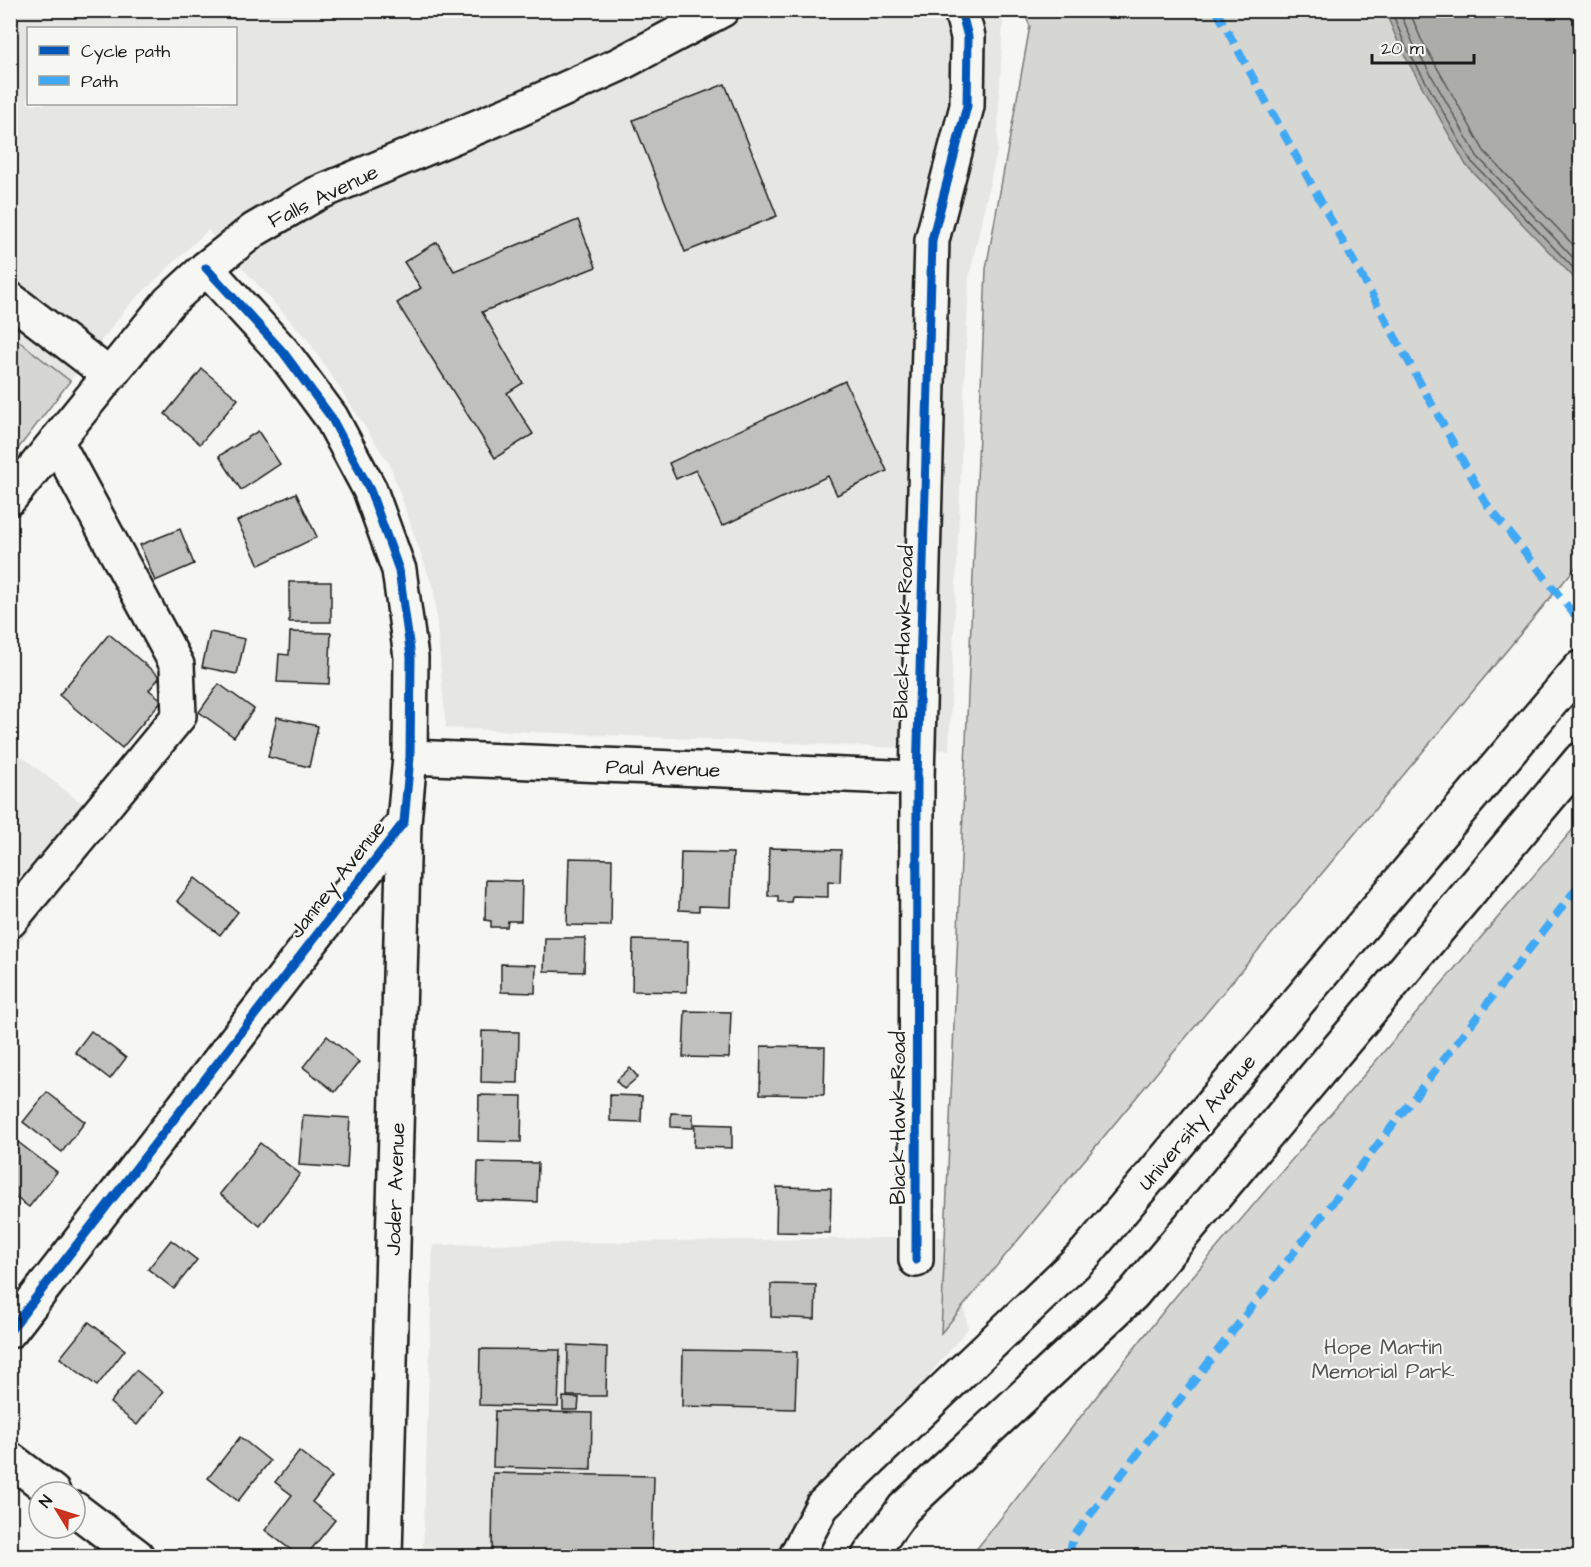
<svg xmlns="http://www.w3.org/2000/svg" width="1591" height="1567" font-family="'Architects Daughter',sans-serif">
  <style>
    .built { fill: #e6e6e2; fill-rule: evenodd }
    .green { fill: #d6d6d2; stroke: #797977; stroke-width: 1.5 }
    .water { fill: #acaca9; stroke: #727271; stroke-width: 1.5 }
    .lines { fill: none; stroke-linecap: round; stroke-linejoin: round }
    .shore { stroke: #565654; stroke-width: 1.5 }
    .building { fill: #c0c0bd; stroke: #1c1c1c; stroke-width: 1.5 }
    .minor-casing { stroke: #1c1c1c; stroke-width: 38 }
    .major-casing { stroke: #1c1c1c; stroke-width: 38 }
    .minor { stroke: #f6f6f2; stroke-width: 33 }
    .major { stroke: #f6f6f2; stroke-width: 33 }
    .quiet { stroke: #3fa9f5; stroke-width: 8; stroke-dasharray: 15 8; stroke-linecap: butt }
    .cycleway-casing { stroke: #f6f6f2; stroke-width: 13 }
    .cycleway { stroke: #0057b8; stroke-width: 9 }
    .labels { text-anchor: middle; stroke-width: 4.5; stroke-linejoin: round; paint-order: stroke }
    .street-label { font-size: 21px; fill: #1c1c1c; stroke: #f6f6f2 }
    .park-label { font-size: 21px; fill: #545453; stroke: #f6f6f2 }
  </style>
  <rect width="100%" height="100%" fill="#f6f6f2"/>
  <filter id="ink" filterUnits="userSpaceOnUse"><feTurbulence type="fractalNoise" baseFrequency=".0167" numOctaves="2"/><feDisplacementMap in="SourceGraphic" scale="12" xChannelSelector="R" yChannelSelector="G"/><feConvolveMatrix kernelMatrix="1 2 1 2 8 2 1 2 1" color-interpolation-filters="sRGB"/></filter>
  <g filter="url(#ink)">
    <g class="built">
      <path d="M10,11h989l4,8 -6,132 -28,127 -20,472 -503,-22 -12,-137 -44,-126 -82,-125 -100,-110 -79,75 -59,76 -59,-46zM28,28h208v76h-208z"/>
      <path d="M11,748l101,79 -101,126z"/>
      <path d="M951,1237l17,91 -146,178 -48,50h-351l10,-311z"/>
    </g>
    <g class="green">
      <path d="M1023,11h557v551l-639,771 45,-1064 44,-243z"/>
      <path d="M11,335l59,46 -59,77h-1z"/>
      <path d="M1580,821v735h-609l199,-253z"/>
    </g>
    <path class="water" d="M1385,11h195v273l-114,-119 -65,-116z"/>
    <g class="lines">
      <g class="shore">
        <path d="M1391,10l15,37 65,114 109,114"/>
        <path d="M1399,10l14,33 64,113 103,109"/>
        <path d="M1409,10l12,29 63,112 96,101"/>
      </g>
    </g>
    <g class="building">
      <path d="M725,84l52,132 -92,36 -52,-132z"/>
      <path d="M578,220l18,47 -114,45 41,71 -16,10 26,41 -38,24 -98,-155 24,-15 -17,-26 33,-20 17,29z"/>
      <path d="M202,369l36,30 -38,45 -35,-30z"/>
      <path d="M845,381l42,90 -50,24 -9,-19 -106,50 -26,-56 -20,9 -7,-16z"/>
      <path d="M258,431l22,33 -39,26 -22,-34z"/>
      <path d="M296,493l21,44 -58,28 -22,-44z"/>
      <path d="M180,529l14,35 -39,17 -15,-36z"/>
      <rect x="289" y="582" width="42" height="40"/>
      <path d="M210,632l35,7 -8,35 -35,-7z"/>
      <path d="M290,632l41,1 -2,51 -52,-2 2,-28 10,1z"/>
      <path d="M109,634l51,43 -11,13 13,10 -40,48 -63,-53z"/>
      <path d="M219,684l35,25 -20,28 -35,-25z"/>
      <path d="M277,717l41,9 -9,41 -41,-10z"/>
      <path d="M769,848l72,2 -1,32 -12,-1v16l-36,-1 -1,6h-13v-6h-10z"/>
      <path d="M681,852l52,1 -2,54 -32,-1v5l-20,-1z"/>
      <path d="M569,858l43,1 -1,67 -44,-1z"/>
      <path d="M195,878l43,34 -18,23 -43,-34z"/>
      <path d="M486,880l36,1 -1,40h-13l-1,6h-16v-6l-6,-1z"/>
      <path d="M545,938h40l-1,34 -40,-1z"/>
      <path d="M633,940l55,1 -1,51 -55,-1z"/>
      <path d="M501,964l35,1 -1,28 -34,-1z"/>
      <path d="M685,1011l46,1 -2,46 -46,-1z"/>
      <path d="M91,1031l35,27 -16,21 -35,-27z"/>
      <path d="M482,1031l37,1 -1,51 -37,-1z"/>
      <path d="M327,1036l32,26 -24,30 -32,-25z"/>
      <path d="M761,1046l64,1 -1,48 -64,-1z"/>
      <path d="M630,1068l8,9 -14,12 -8,-8z"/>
      <path d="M47,1092l38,30 -23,30 -39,-30z"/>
      <path d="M479,1095l43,1 -1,46 -43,-1z"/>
      <path d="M610,1095l32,1 -1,26 -31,-1z"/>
      <path d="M671,1113l22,1v14l-22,-1z"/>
      <path d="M303,1115l47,3 -3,50 -48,-3z"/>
      <path d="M695,1124l37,1v23l-38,-1z"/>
      <path d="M10,1136l47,36 -28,35 -19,-14z"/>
      <path d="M260,1143l40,31 -40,52 -40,-32z"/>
      <path d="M478,1162l60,1 -1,39 -60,-2z"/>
      <path d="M777,1187l54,1 -1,45 -54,-1z"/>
      <path d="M171,1240l26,20 -23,29 -26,-20z"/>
      <path d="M771,1284l45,1 -1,34 -44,-2z"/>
      <path d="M89,1322l36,28 -28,36 -37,-28z"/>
      <path d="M568,1345l39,2 -1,49h-39z"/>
      <path d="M480,1349l80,1 -2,57 -79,-2z"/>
      <path d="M683,1350l114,2 -2,57 -113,-3z"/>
      <path d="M136,1370l27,22 -26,33 -27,-22z"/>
      <path d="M563,1397l16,1 -1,12h-15z"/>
      <path d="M495,1411l97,2 -1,57 -98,-3z"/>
      <path d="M240,1437l30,24 -32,40 -30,-23z"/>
      <path d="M299,1451l33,26 -20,25 23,18 -29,36h-7l-34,-26 27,-35 -17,-13z"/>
      <path d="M493,1473l161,3 -2,80h-160z"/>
    </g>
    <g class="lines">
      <defs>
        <g id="minor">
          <path d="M10,299l98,75"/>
          <path d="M10,498l159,-196 37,-34 48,-38 62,-36 202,-84 100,-45 104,-55"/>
          <path d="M410,757l507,21"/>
          <path d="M10,921l169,-205 -2,-51 -121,-224"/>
          <path d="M916,1260l1,-482 15,-538 35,-134 1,-69 -7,-27"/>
          <path d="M10,1331l394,-509 6,-65 1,-100 -12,-87 -29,-80 -39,-73 -48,-65 -77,-84"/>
          <path d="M385,1556l19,-734"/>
        </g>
        <g id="major">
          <path d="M10,1459l43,33"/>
          <path d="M75,1509l62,47"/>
          <path d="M796,1556l26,-50 264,-253 494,-585"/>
          <path d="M869,1556l35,-48 229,-214 447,-534"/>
        </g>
      </defs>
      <use href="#minor" class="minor-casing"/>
      <use href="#major" class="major-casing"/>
      <use href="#minor" class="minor"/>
      <use href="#major" class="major"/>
      <g class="quiet">
        <path d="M1216,10l270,493 94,119"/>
        <path d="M1069,1556l4,-19 507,-653"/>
      </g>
      <defs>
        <g id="cycleway">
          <path d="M916,1260l1,-482 15,-538 35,-134 1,-69 -7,-27"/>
          <path d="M10,1331l394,-509 6,-65 1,-100 -12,-87 -29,-80 -39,-73 -48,-65 -77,-84"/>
        </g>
      </defs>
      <use href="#cycleway" class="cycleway-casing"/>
      <use href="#cycleway" class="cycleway"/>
    </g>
  </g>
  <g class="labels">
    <g class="street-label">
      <text transform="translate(323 196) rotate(-26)" y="7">Falls Avenue</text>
      <text transform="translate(903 632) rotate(-88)" y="7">Black Hawk Road</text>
      <text transform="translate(663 768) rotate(2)" y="7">Paul Avenue</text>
      <text transform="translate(337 879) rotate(-52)" y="7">Janney Avenue</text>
      <text transform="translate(898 1118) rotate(-90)" y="7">Black Hawk Road</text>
      <text transform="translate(1197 1122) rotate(-50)" y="7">University Avenue</text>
      <text transform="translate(395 1189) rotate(-88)" y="7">Joder Avenue</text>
    </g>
    <g class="park-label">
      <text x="1383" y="1354">Hope Martin<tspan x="1383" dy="24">Memorial Park</tspan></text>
    </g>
  </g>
  <rect width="1591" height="1567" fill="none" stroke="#f6f6f2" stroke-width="36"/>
  <rect x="18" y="18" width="1555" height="1531" fill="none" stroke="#1c1c1c" stroke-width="2" filter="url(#ink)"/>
  <rect x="27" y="27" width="210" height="78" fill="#f6f6f2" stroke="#9f9f9c" stroke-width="1.5"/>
  <rect x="39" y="46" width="30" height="9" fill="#0057b8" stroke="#9f9f9c" stroke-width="1.5"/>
  <text x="81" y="57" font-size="18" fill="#1c1c1c">Cycle path</text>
  <rect x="39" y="76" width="30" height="9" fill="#3fa9f5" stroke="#9f9f9c" stroke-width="1.5"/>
  <text x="81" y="87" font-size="18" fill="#1c1c1c">Path</text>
  <g transform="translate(57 1510) rotate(308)"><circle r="28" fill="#f6f6f2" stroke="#9f9f9c" stroke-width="1.5"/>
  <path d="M0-4.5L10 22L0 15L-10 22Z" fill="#c8321e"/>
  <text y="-9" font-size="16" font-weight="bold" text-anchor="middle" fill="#1c1c1c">N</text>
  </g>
  <path d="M1372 54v9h102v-9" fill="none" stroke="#1c1c1c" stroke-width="3"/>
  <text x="1381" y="54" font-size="18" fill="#1c1c1c" stroke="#f6f6f2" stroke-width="4.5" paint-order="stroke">20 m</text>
</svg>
